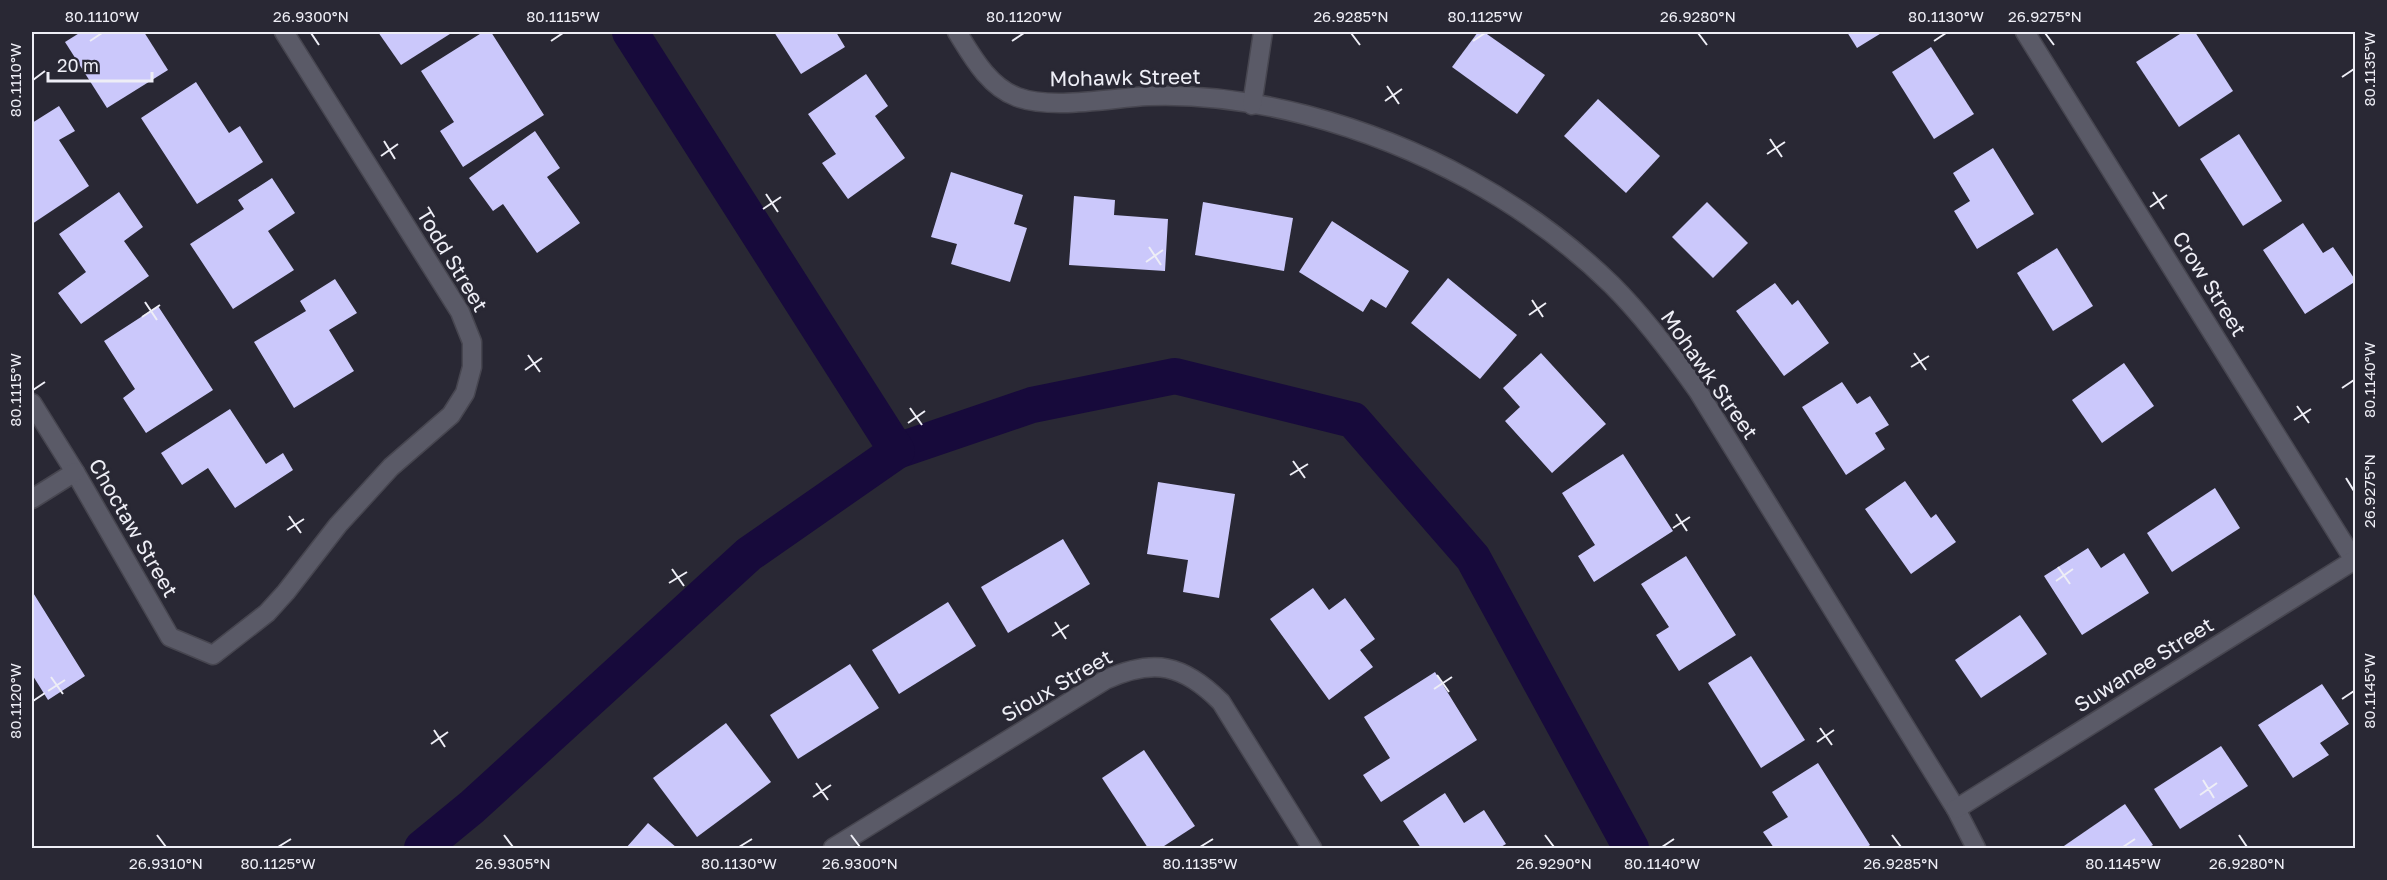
<svg xmlns="http://www.w3.org/2000/svg" width="2387" height="880" font-family="'Golos Text',sans-serif">
  <style>
    .lines { fill: none; stroke-linecap: round; stroke-linejoin: round }
    .canal { stroke: #170a3b; stroke-width: 36 }
    .building { fill: #cbc8fb }
    .street-casing { stroke: #474650; stroke-width: 21 }
    .street { stroke: #5a5a67; stroke-width: 18 }
    .ticks { fill: none; stroke: #eeeef6; stroke-width: 2 }
    .labels { text-anchor: middle; stroke-width: 6; stroke-linejoin: round; paint-order: stroke }
    .street-label { font-size: 21px; fill: #eeeef6; stroke: #292834 }
    .neatline { fill: none; stroke: #eeeef6; stroke-width: 2 }
    .ticks-label { font-size: 15px; text-anchor: middle; fill: #eeeef6 }
  </style>
  <rect width="100%" height="100%" fill="#292834"/>
  <g class="lines">
    <g class="canal">
      <path d="M897,451l135,-46 143,-29 178,44 120,138 158,290"/>
      <path d="M422,848l50,-41 277,-253 148,-103 -267,-419"/>
    </g>
  </g>
  <g class="building">
    <path d="M81,32h63l24,38 -61,38 -42,-66z"/>
    <path d="M378,32h75l-52,33z"/>
    <path d="M483,32h8l53,83 -81,52 -23,-36 14,-9 -33,-51z"/>
    <path d="M774,32h62l9,15 -44,27z"/>
    <path d="M1478,32h6l61,43 -28,39 -65,-47z"/>
    <path d="M1847,32h36l-26,16z"/>
    <path d="M2183,32h12l38,59 -54,36 -43,-65z"/>
    <path d="M1931,47l43,67 -40,25 -42,-67z"/>
    <path d="M866,74l22,32 -13,10 30,42 -57,41 -26,-36 14,-9 -28,-40z"/>
    <path d="M196,82l33,51 11,-7 23,36 -66,42 -56,-86z"/>
    <path d="M1598,99l62,57 -34,37 -62,-57z"/>
    <path d="M59,106l16,25 -16,9 30,46 -57,38v-101z"/>
    <path d="M535,131l25,37 -13,9 33,46 -43,30 -34,-49 -10,7 -24,-33z"/>
    <path d="M2239,134l43,67 -39,25 -43,-67z"/>
    <path d="M1993,148l41,66 -57,35 -23,-38 16,-10 -17,-28z"/>
    <path d="M951,172l72,23 -9,29 13,4 -17,54 -59,-18 6,-20 -26,-7z"/>
    <path d="M272,178l23,35 -27,18 26,39 -61,39 -43,-65 54,-35 -6,-9z"/>
    <path d="M119,192l24,35 -19,14 25,35 -68,48 -23,-31 28,-21 -27,-38z"/>
    <path d="M1074,196l41,4 -1,15 54,4 -3,52 -96,-6z"/>
    <path d="M1203,202l90,16 -9,53 -89,-16z"/>
    <path d="M1707,202l41,41 -35,35 -41,-41z"/>
    <path d="M1332,221l77,50 -23,37 -15,-9 -8,13 -64,-40z"/>
    <path d="M2303,223l20,30 10,-6 23,34 -51,33 -42,-64z"/>
    <path d="M2057,248l36,58 -40,25 -36,-58z"/>
    <path d="M1448,278l69,57 -37,44 -69,-56z"/>
    <path d="M335,279l22,34 -28,17 25,41 -60,37 -40,-66 52,-31 -6,-10z"/>
    <path d="M1775,283l17,22 6,-5 31,43 -45,33 -48,-65z"/>
    <path d="M158,306l55,84 -67,43 -23,-35 12,-9 -31,-48z"/>
    <path d="M1541,353l65,71 -54,49 -47,-52 15,-14 -17,-19z"/>
    <path d="M2124,363l30,43 -52,37 -30,-43z"/>
    <path d="M1842,382l15,22 13,-8 19,29 -14,8 10,16 -39,26 -44,-68z"/>
    <path d="M230,409l36,55 17,-11 10,17 -58,38 -27,-40 -26,17 -21,-32z"/>
    <path d="M1623,454l50,77 -79,51 -16,-26 17,-11 -33,-52z"/>
    <path d="M1905,481l26,37 5,-4 20,28 -45,32 -46,-65z"/>
    <path d="M1158,482l77,12 -16,104 -36,-6 5,-32 -41,-6z"/>
    <path d="M2215,488l25,40 -68,44 -25,-39z"/>
    <path d="M1063,539l27,45 -82,49 -27,-46z"/>
    <path d="M2088,548l13,20 23,-15 25,40 -67,42 -38,-59z"/>
    <path d="M1686,556l50,79 -57,36 -23,-36 13,-8 -28,-43z"/>
    <path d="M1313,588l16,22 16,-12 30,41 -15,11 13,17 -44,33 -59,-81z"/>
    <path d="M32,591l53,85 -37,24 -15,-24 -1,1z"/>
    <path d="M948,602l28,44 -77,48 -27,-44z"/>
    <path d="M2020,615l27,39 -66,44 -26,-38z"/>
    <path d="M1751,656l54,84 -44,28 -53,-85z"/>
    <path d="M850,664l29,44 -81,51 -28,-44z"/>
    <path d="M1435,672l42,68 -96,62 -18,-27 27,-17 -26,-41z"/>
    <path d="M2322,684l27,40 -29,19 9,12 -36,23 -35,-53z"/>
    <path d="M726,723l45,59 -74,55 -44,-59z"/>
    <path d="M2221,746l27,40 -68,43 -26,-40z"/>
    <path d="M1144,750l51,76 -34,22h-13l-46,-70z"/>
    <path d="M1818,763l52,82 -4,3h-92l-11,-16 25,-15 -16,-25z"/>
    <path d="M1445,793l19,30 20,-13 22,34 -7,4h-78l-18,-27z"/>
    <path d="M2125,804l28,41 -5,3h-87z"/>
    <path d="M648,823l29,25h-51z"/>
  </g>
  <g class="lines">
    <defs>
      <g id="street">
        <path d="M957,32c15,24 31,54 60,65 35,13 93,1 131,-1 51,-2 108,6 158,19 114,30 221,87 306,170 32,32 60,69 86,106l258,418 20,39"/>
        <path d="M2025,32l329,528"/>
        <path d="M1252,105l11,-73"/>
        <path d="M32,403l43,69 95,165 43,18 54,-42 19,-21 52,-67 53,-58 60,-52 14,-22 7,-26v-25l-12,-30 -176,-280"/>
        <path d="M32,499l43,-27"/>
        <path d="M1956,809l400,-250"/>
        <path d="M833,848l272,-168c49,-22 78,-16 116,22l91,146"/>
      </g>
    </defs>
    <use href="#street" class="street-casing"/>
    <use href="#street" class="street"/>
  </g>
  <path class="ticks" d="M311,33l8,12M1351,33l9,12M1698,33l9,12M2045,33l9,12M90,41l12,-8M551,41l12,-8M1012,41l12,-8M1473,41l12,-8M1934,41l12,-8M2342,77l12,-8M33,80l12,-9M1387,86l12,18M1385,101l17,-12M1770,139l12,18M384,141l11,18M1767,154l18,-12M381,156l17,-12M2153,192l11,17M766,194l12,18M2150,207l17,-12M763,209l18,-12M1149,247l12,18M1146,262l17,-12M1532,300l11,17M145,302l12,18M1529,315l17,-12M142,317l18,-12M1914,353l12,17M528,355l12,17M1911,367l18,-11M525,370l17,-12M2342,388l12,-8M33,390l12,-8M2297,406l12,17M910,408l12,17M2294,420l17,-11M908,423l17,-12M1293,461l12,17M1290,475l18,-11M2346,478l8,13M1676,514l11,17M289,516l12,17M1673,528l17,-11M287,530l17,-11M2058,567l12,17M672,569l12,17M2056,581l17,-12M669,583l18,-11M1055,622l11,17M1052,636l17,-11M1437,675l12,17M51,677l12,17M1434,689l18,-12M48,691l17,-11M2342,699l12,-8M33,701l12,-8M1820,728l12,17M434,730l11,17M1817,742l17,-12M431,744l17,-12M2203,780l11,18M816,783l12,17M2200,795l17,-12M813,797l18,-12M157,835l9,12M504,835l9,12M851,835l9,12M1545,835l9,12M1892,835l9,12M2239,835l8,12M278,847l13,-8M739,847l13,-8M1200,847l13,-8M1662,847l12,-8M2123,847l12,-8"/>
  <g class="labels">
    <g class="street-label">
      <text transform="translate(1125 78) rotate(-1)" y="7">Mohawk Street</text>
      <text transform="translate(452 260) rotate(59)" y="7">Todd Street</text>
      <text transform="translate(2209 284) rotate(58)" y="7">Crow Street</text>
      <text transform="translate(1709 375) rotate(55)" y="7">Mohawk Street</text>
      <text transform="translate(133 528) rotate(60)" y="7">Choctaw Street</text>
      <text transform="translate(2144 665) rotate(-32)" y="7">Suwanee Street</text>
      <text transform="translate(1057 686) rotate(-30)" y="7">Sioux Street</text>
    </g>
  </g>
  <rect width="2387" height="880" fill="none" stroke="#292834" stroke-width="66"/>
  <path d="M48 72v9h104v-9" fill="none" stroke="#eeeef6" stroke-width="3"/>
  <text x="57" y="72" font-size="18" fill="#eeeef6" stroke="#292834" stroke-width="4.5" paint-order="stroke">20 m</text>
  <rect x="33" y="33" width="2321" height="814" class="neatline"/>
  <g class="ticks-label">
    <text x="102" y="22">80.1110°W</text>
    <text x="311" y="22">26.9300°N</text>
    <text x="563" y="22">80.1115°W</text>
    <text x="1024" y="22">80.1120°W</text>
    <text x="1351" y="22">26.9285°N</text>
    <text x="1485" y="22">80.1125°W</text>
    <text x="1698" y="22">26.9280°N</text>
    <text x="1946" y="22">80.1130°W</text>
    <text x="2045" y="22">26.9275°N</text>
    <text transform="translate(2370 69) rotate(-90)" y="5">80.1135°W</text>
    <text transform="translate(16 80) rotate(-90)" y="5">80.1110°W</text>
    <text transform="translate(2370 380) rotate(-90)" y="5">80.1140°W</text>
    <text transform="translate(16 390) rotate(-90)" y="5">80.1115°W</text>
    <text transform="translate(2370 491) rotate(-90)" y="5">26.9275°N</text>
    <text transform="translate(2370 691) rotate(-90)" y="5">80.1145°W</text>
    <text transform="translate(16 701) rotate(-90)" y="5">80.1120°W</text>
    <text x="166" y="869">26.9310°N</text>
    <text x="278" y="869">80.1125°W</text>
    <text x="513" y="869">26.9305°N</text>
    <text x="739" y="869">80.1130°W</text>
    <text x="860" y="869">26.9300°N</text>
    <text x="1200" y="869">80.1135°W</text>
    <text x="1554" y="869">26.9290°N</text>
    <text x="1662" y="869">80.1140°W</text>
    <text x="1901" y="869">26.9285°N</text>
    <text x="2123" y="869">80.1145°W</text>
    <text x="2247" y="869">26.9280°N</text>
  </g>
</svg>
